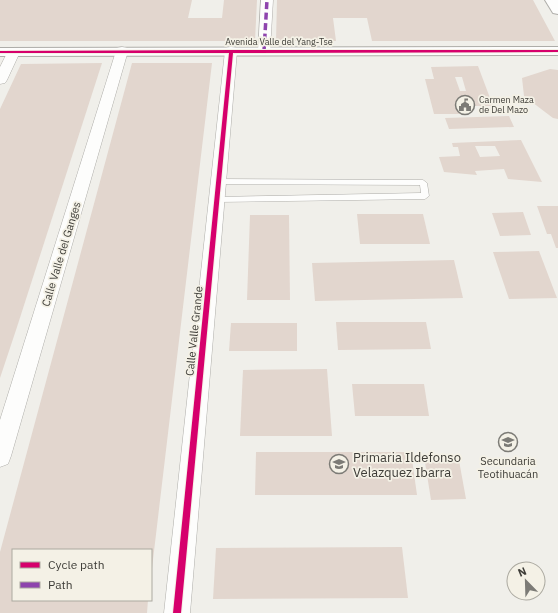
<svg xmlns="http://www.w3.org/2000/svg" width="558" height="613" font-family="'IBM Plex Sans',sans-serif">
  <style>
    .building { fill: #e2d6ce; fill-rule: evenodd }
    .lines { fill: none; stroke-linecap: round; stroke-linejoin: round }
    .service-casing { stroke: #aeada9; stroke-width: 1 }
    .minor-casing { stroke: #aeada9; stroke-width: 1 }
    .tertiary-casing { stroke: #aeada9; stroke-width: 2 }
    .service { fill: #fdfdfc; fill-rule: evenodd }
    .minor { fill: #fdfdfc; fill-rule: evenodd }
    .tertiary { fill: #fdfdfc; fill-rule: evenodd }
    .quiet { stroke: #8e44ad; stroke-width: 3.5; stroke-dasharray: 7 3.5; stroke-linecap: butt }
    .cycleway-casing { stroke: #f4f1e6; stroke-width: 2 }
    .cycleway { fill: #d6006c; fill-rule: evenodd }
    .labels { text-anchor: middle; stroke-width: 3.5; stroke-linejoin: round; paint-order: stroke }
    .far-street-label { font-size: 9px; fill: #3d3c37; stroke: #f4f1e6 }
    .far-poi-label { font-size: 9px; fill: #3d3c37; stroke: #f4f1e6; text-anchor: start }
    .street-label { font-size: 11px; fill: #3d3c37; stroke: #f4f1e6 }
    .poi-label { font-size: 11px; fill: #3d3c37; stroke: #f4f1e6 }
    .near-poi-label { font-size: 13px; fill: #3d3c37; stroke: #f4f1e6; text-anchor: start }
  </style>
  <rect width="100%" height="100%" fill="#f0efea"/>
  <g class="building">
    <path d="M0,0h192l-4,18h34l2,-18h33l-2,41h-255z"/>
    <path d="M277,0h256l22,41h-183l-5,-23h-34l3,23h-60z"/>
    <path d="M102,63l-85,264 -17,51v-269l21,-45z"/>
    <path d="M132,63h80l-60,505 -1,-18h-138v50h135l-1,13h-147v-61z"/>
    <path d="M478,66l15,40h-25l2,8h-36l-9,-35h9l-3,-12zM455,77h7l4,14h-6z"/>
    <path d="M550,69l8,1v49l-5,-1 -29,-22 -2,-18z"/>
    <path d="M509,116l5,11 -65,2 -4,-11z"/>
    <path d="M521,140l21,42 -34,-3 -4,-10 -29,2 2,4 -33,-3 -5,-15 21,-1 -2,-9h-5l-1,-4zM475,146h20l5,10 -20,1z"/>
    <path d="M537,206h21v42h-2l-5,-14h-4z"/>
    <path d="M523,212l8,23 -31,1 -8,-23z"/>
    <path d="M357,214h66l7,30h-70z"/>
    <path d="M250,215h39l1,85h-43z"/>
    <path d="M539,251l18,47 -48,1 -16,-47z"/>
    <path d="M454,260l9,38 -148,3 -3,-38z"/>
    <path d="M336,322h90l5,27 -93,1z"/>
    <path d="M231,323h66v28h-68z"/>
    <path d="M327,369l5,67h-92l3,-66z"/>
    <path d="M352,384h72l5,32h-74z"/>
    <path d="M256,452h155l6,43h-162z"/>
    <path d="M458,455l8,44 -35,1 -7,-44z"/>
    <path d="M402,547l6,51 -195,1 3,-51z"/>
  </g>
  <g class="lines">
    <defs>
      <path id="service" d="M219,179l204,1 4,3 2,13 -4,3 -208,3 -4,-3 1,-2 207,-4 -1,-8 -204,-1 -1,-2z"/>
      <g id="minor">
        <path d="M261,0h12l-3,51 -1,3h-10l-1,-3z"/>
        <path d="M122,47l5,1 1,3 -117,405 -3,8 -8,3v-47l116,-369 1,-3z"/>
        <path d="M231,47l5,1 1,3 -47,562h-26l61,-562 1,-3z"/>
        <path d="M14,48l5,1 1,3 -13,28 -2,3 -5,1v-17l9,-18z"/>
      </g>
      <g id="tertiary">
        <path d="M545,0h13v14l-5,-1z"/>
        <path d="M558,47v8l-558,1v-8z"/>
      </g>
    </defs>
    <use href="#service" class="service-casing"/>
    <use href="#minor" class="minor-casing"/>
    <use href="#tertiary" class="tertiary-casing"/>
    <use href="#service" class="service"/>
    <use href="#minor" class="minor"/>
    <use href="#tertiary" class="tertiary"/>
    <path class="quiet" d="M264,51l3,-51"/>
    <defs>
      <path id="cycleway" d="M232,50h326v2l-325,1 -52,560h-8l56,-560h-229v-2z"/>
    </defs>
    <use href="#cycleway" class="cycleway-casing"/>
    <use href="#cycleway" class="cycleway"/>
  </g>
  <defs>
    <symbol id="civic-ring" viewBox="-11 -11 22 22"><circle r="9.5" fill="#f4f1e6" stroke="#7c7b76" stroke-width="1.5"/><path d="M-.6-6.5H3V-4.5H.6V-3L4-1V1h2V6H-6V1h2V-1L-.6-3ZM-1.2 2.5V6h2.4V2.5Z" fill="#7c7b76"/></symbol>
    <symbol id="school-ring" viewBox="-11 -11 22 22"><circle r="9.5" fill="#f4f1e6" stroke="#7c7b76" stroke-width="1.5"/><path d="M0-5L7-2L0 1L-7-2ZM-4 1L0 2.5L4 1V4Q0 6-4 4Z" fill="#7c7b76"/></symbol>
  </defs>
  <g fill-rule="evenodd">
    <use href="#civic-ring" x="454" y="94" width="22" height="22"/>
    <use href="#school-ring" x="497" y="431" width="22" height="22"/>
    <use href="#school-ring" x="328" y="453" width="22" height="22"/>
  </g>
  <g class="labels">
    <g class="far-street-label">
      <text x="279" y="45">Avenida Valle del Yang-Tse</text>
    </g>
    <g class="far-poi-label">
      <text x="479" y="103">Carmen Maza<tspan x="479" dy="10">de Del Mazo</tspan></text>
    </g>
    <g class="street-label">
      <text transform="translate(61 254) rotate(-73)" y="4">Calle Valle del Ganges</text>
      <text transform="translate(194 331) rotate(-84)" y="4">Calle Valle Grande</text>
    </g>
    <g class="poi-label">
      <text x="508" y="465">Secundaria<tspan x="508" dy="13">Teotihuacán</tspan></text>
    </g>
    <g class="near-poi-label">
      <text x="353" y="462">Primaria Ildefonso<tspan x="353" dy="15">Velazquez Ibarra</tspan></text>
    </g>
  </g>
  <rect x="12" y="549" width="140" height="52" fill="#f4f1e6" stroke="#aba9a0"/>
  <rect x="20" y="562" width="20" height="6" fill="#d6006c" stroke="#aba9a0"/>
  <text x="48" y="569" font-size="12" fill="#3d3c37">Cycle path</text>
  <rect x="20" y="582" width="20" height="6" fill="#8e44ad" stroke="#aba9a0"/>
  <text x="48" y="589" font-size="12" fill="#3d3c37">Path</text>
  <g transform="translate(526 581) rotate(337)"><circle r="19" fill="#f4f1e6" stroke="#aba9a0"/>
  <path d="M0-3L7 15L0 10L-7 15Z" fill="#7c7b76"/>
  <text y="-6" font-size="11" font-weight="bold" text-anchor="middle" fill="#3d3c37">N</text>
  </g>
</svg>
